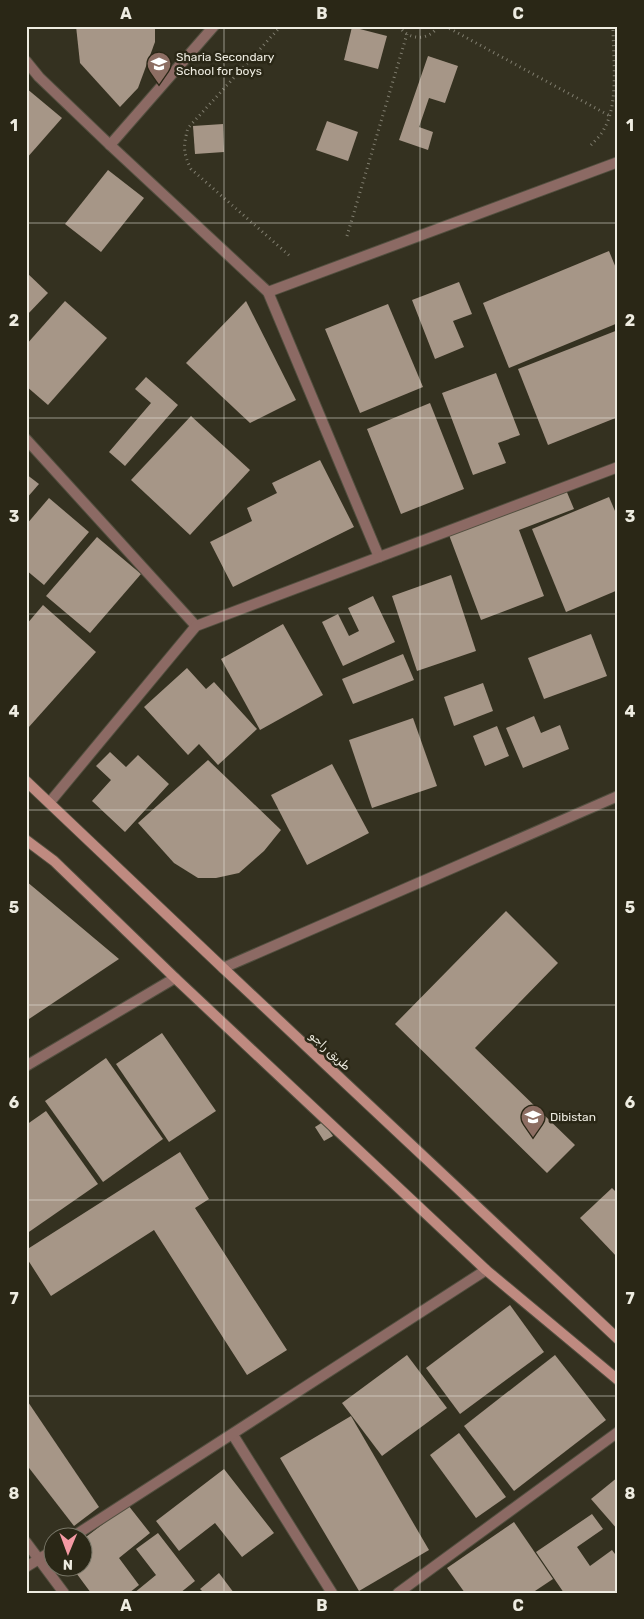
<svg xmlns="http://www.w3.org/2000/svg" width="644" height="1619" font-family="Rubik,Cairo,sans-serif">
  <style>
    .building { fill: #a69687 }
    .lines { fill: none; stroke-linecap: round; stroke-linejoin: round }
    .street-casing { stroke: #524f3f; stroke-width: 12 }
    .secondary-casing { stroke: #524f3f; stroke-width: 12 }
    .path { stroke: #807e6f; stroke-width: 3; stroke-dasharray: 1 4; stroke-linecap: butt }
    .street { stroke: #8c6a64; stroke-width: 10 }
    .secondary { stroke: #bf8a80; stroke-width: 10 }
    .grid { fill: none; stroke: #eeece1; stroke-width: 1; stroke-opacity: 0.55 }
    .labels { text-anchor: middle; stroke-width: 5; stroke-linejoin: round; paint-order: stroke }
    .poi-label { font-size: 12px; fill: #eeece1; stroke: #2a2716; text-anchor: start }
    .street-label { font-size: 12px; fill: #eeece1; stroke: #2a2716 }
    .neatline { fill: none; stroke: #eeece1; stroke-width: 2 }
    .grid-label { font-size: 16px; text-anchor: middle; font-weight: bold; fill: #eeece1 }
  </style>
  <rect width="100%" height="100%" fill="#343120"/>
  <g class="building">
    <path d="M76,26h79v16l-17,46 -18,19 -40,-44z"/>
    <path d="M352,27l35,9 -9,33 -34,-9z"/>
    <path d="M428,56l30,10 -13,37 -16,-5 -10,29 14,5 -5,18 -29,-10z"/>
    <path d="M26,88l36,30 -36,41z"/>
    <path d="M327,121l31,11 -10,29 -32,-11z"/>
    <path d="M223,124l1,28 -29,2 -2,-28z"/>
    <path d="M108,170l36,28 -43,54 -36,-28z"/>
    <path d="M609,251l9,22v50l-109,45 -26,-65z"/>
    <path d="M26,272l22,21 -22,23z"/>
    <path d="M459,282l13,32 -19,7 11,26 -29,12 -23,-59z"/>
    <path d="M65,301l42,37 -59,67 -22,-19v-41z"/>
    <path d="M246,301l50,99 -46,23 -64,-60z"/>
    <path d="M388,304l35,83 -63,26 -35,-84z"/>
    <path d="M618,330v87l-70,28 -30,-76z"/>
    <path d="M496,373l24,62 -22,8 8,20 -33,12 -31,-82z"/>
    <path d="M146,377l32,28 -53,61 -16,-14 42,-49 -16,-14z"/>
    <path d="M430,403l34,86 -63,25 -34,-85z"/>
    <path d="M191,416l59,54 -60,65 -59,-55z"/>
    <path d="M320,460l34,67 -121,60 -23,-45 42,-21 -5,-13 30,-15 -5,-10z"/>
    <path d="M26,474l13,10 -13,15z"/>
    <path d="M566,490l8,19 -55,21 25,66 -63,24 -32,-85z"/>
    <path d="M609,497l9,21v72l-52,22 -34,-83z"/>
    <path d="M49,498l40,34 -45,53 -18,-15v-45z"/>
    <path d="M97,537l44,37 -51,59 -44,-37z"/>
    <path d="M451,575l25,76 -59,20 -25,-75z"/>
    <path d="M373,596l22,46 -52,24 -21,-44 16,-8 11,22 10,-5 -11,-23z"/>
    <path d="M43,605l53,47 -68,76 -2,-1v-102z"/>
    <path d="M283,624l40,71 -63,35 -39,-71z"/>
    <path d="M591,634l16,42 -63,23 -16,-41z"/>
    <path d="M403,654l11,26 -61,24 -11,-25z"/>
    <path d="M187,668l19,21 8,-7 43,47 -39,36 -19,-21 -11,11 -44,-48z"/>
    <path d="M483,683l10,28 -39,15 -10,-29z"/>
    <path d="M534,716l7,17 19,-8 9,24 -46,19 -17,-40z"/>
    <path d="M413,718l24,68 -65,22 -23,-68z"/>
    <path d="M497,726l12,30 -24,10 -12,-30z"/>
    <path d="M110,752l16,15 12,-12 31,29 -44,48 -33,-31 19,-21 -15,-14z"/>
    <path d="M208,760l73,70 -17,21 -25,22 -23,5h-18l-24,-15 -36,-40z"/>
    <path d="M332,764l37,69 -62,32 -36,-70z"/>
    <path d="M26,881l93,78 -93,62z"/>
    <path d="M506,911l52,52 -83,85 100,97 -28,28 -152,-149z"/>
    <path d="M162,1033l54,78 -47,31 -53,-78z"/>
    <path d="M106,1058l57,81 -60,43 -58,-81z"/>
    <path d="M46,1111l52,73 -72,50v-109z"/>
    <path d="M323,1122l10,14 -9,5 -9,-14z"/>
    <path d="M180,1152l29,47 -14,9 92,142 -40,25 -93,-145 -103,66 -25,-39v-7z"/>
    <path d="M612,1188l6,6v64l-38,-40z"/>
    <path d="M510,1305l34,47 -84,62 -34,-46z"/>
    <path d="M407,1355l40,53 -65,48 -40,-53z"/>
    <path d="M555,1355l51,65 -92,71 -50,-65z"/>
    <path d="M26,1399l73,108 -25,19 -48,-62z"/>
    <path d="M351,1416l78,134 -70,41 -79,-133z"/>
    <path d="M459,1433l47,64 -30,21 -46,-63z"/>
    <path d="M224,1469l50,64 -32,24 -27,-34 -36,28 -23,-30z"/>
    <path d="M618,1477v53l-27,-31z"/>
    <path d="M128,1505l22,28 -31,25 20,27 -10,8h-38l-20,-27h11v-26z"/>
    <path d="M592,1514l11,15 -26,18 13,19 22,-16 6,8v35h-54l-28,-41z"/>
    <path d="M514,1522l39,57 -21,14h-67l-18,-25z"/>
    <path d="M158,1533l37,48 -15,12h-46l22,-18 -20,-26z"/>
    <path d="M219,1573l15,20h-30l-4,-4z"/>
  </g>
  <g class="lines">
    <defs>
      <g id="street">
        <path d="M26,61l13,16 71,68 158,147 111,265"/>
        <path d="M110,145l104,-119"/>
        <path d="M268,292l350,-130"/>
        <path d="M26,439l170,187"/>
        <path d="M50,802l146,-176 422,-159"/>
        <path d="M223,968l395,-172"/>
        <path d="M26,1066l149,-88"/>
        <path d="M233,1435l99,158"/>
        <path d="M74,1536l412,-266"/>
        <path d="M26,1542l38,51"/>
        <path d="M26,1567l26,-16"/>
        <path d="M398,1593l220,-161"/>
      </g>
      <g id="secondary">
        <path d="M26,781l197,187 395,371"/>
        <path d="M26,840l28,21 121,117 311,292 132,110"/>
      </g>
    </defs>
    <use href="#street" class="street-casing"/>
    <use href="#secondary" class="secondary-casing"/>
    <g class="path">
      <path d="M281,26l-93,102c-5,18 -5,25 3,41l100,88"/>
      <path d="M399,26c9,15 31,15 39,0"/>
      <path d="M445,26l165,90"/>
      <path d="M591,145c5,-5 11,-11 14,-18 14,-25 8,-72 8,-101"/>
      <path d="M347,236l60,-202"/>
    </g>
    <use href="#street" class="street"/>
    <use href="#secondary" class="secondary"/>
  </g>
  <path class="grid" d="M224,26v1567M420,26v1567M26,223h592M26,418h592M26,614h592M26,810h592M26,1005h592M26,1200h592M26,1396h592"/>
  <defs>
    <symbol id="school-pin" viewBox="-11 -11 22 30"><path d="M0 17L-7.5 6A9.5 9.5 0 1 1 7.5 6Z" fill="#8d6e63" stroke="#2a2716"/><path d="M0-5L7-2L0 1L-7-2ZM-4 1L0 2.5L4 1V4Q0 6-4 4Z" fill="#fff"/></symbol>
  </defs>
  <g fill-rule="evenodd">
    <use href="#school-pin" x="145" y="50" width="28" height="38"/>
    <use href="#school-pin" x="519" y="1103" width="28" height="38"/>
  </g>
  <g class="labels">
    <g class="poi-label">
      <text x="176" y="61">Sharia Secondary<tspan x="176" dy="14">School for boys</tspan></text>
      <text x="550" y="1121">Dibistan</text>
    </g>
    <g class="street-label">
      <text transform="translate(330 1051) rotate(43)" y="4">طريق راجو</text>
    </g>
  </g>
  <rect width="644" height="1619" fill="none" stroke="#2a2716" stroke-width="55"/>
  <g transform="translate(68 1552) rotate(181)"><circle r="24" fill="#2a2716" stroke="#787667"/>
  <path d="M0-4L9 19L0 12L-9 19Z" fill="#f49aa4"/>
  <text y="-8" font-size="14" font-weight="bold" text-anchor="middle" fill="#eeece1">N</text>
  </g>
  <rect x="28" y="28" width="588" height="1564" class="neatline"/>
  <g class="grid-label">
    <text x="126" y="19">A</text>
    <text x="322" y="19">B</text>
    <text x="518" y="19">C</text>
    <text x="14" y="131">1</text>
    <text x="630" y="131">1</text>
    <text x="14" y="326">2</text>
    <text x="630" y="326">2</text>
    <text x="14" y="522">3</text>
    <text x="630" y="522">3</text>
    <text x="14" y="717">4</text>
    <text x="630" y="717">4</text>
    <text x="14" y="913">5</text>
    <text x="630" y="913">5</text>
    <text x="14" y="1108">6</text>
    <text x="630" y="1108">6</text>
    <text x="14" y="1304">7</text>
    <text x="630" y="1304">7</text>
    <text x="14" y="1499">8</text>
    <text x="630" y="1499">8</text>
    <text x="126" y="1611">A</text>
    <text x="322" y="1611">B</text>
    <text x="518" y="1611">C</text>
  </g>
</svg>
